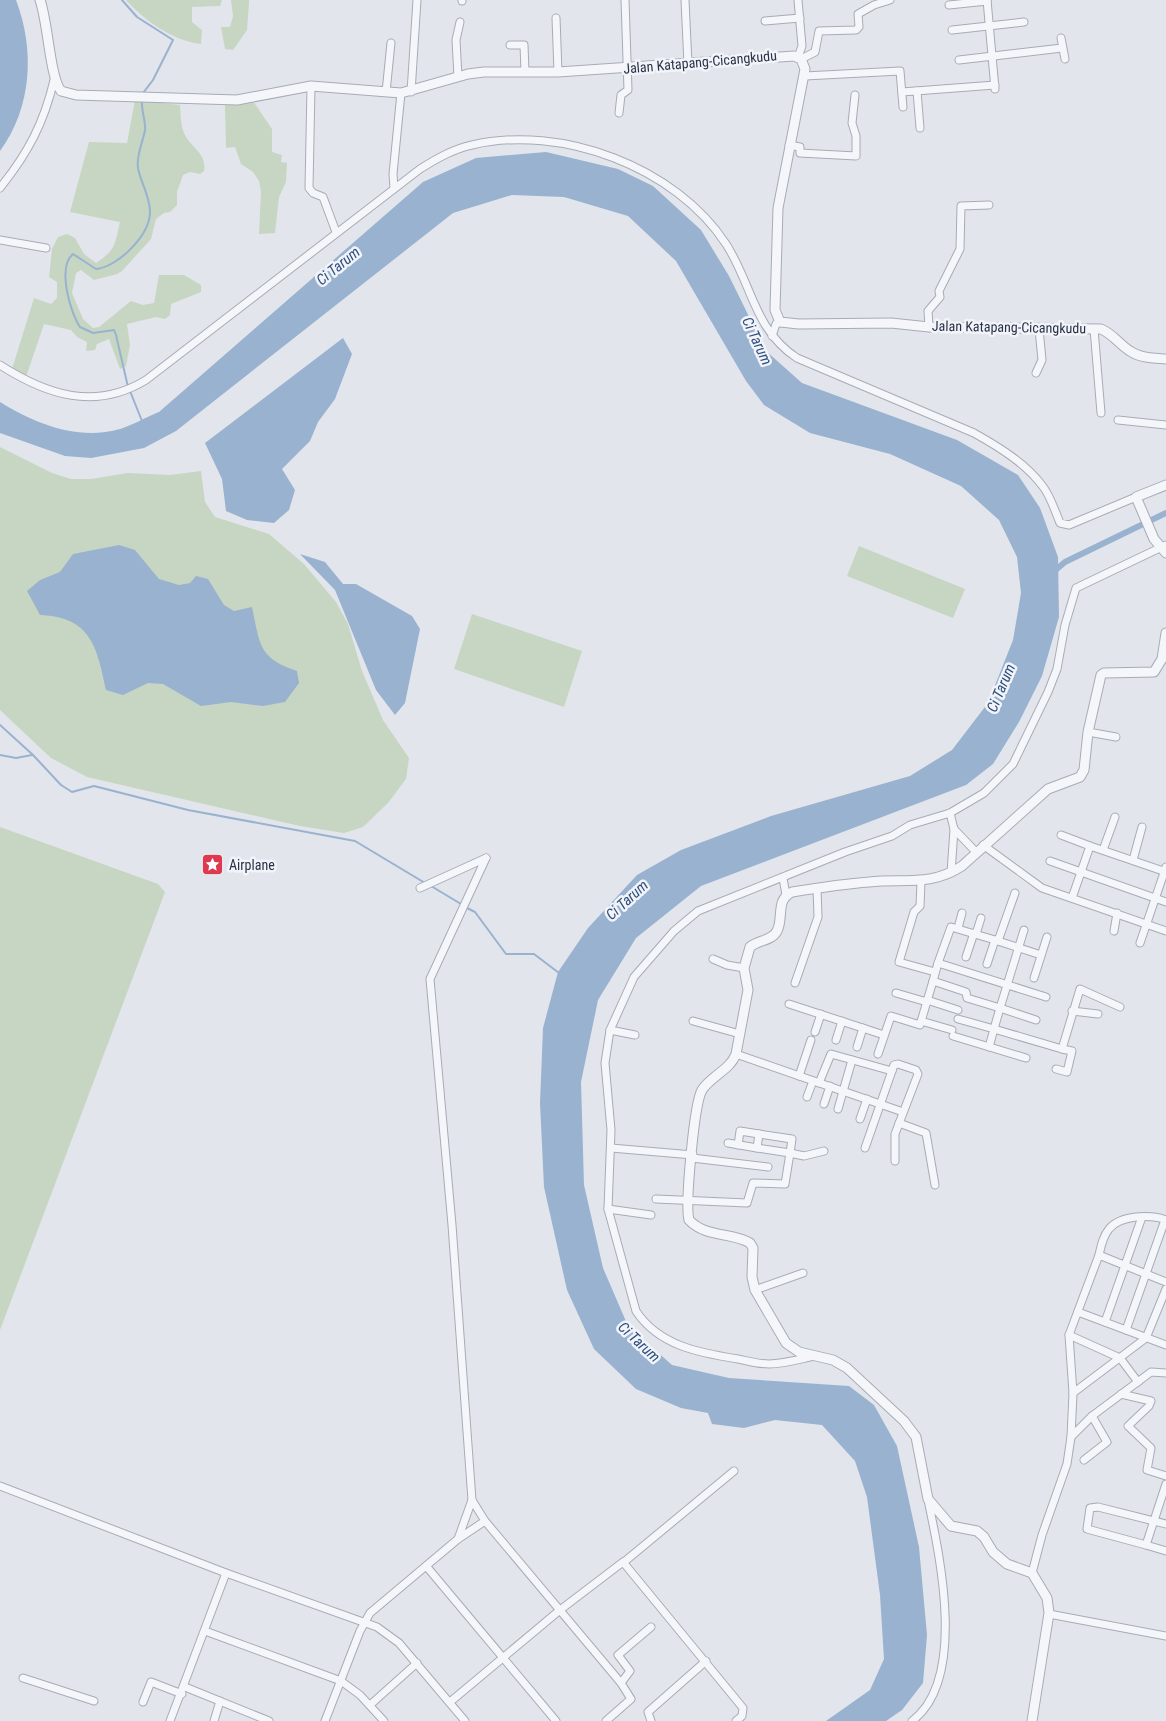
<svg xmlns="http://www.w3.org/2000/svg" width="1166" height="1721" font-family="'Roboto Condensed',sans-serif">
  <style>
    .green { fill: #c7d6c2 }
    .water { fill: #99b2cf }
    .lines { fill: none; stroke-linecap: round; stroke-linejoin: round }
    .stream { stroke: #99b2cf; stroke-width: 2 }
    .canal { stroke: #99b2cf; stroke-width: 6 }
    .minor-casing { stroke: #a6acb7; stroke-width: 9 }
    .tertiary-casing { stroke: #a6acb7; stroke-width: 11 }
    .minor { stroke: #f5f6f9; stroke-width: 7 }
    .tertiary { stroke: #f5f6f9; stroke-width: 9 }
    .labels { text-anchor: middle; stroke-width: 5; stroke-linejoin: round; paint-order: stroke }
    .street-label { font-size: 14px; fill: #283246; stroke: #f2f4f9 }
    .poi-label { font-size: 14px; fill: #283246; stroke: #f2f4f9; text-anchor: start }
    .water-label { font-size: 15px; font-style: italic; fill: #2d507e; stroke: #f2f4f9 }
  </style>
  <rect width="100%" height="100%" fill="#e2e5ec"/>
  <g class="green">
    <path d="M126,0h96l-2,6 -28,1v15l10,8 -1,14c-28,-3 -57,-24 -75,-44z"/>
    <path d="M231,0h18v3l-2,27 -14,20 -8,-1 -4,-22h9l3,-11z"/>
    <path d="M135,100l45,5c1,9 0,19 4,28 6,14 23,20 20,38l-4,3 -10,-2 -7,3 -6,17v13l-7,7 -6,1 -8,6 -5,20 -29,32 -5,3 -23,6 -13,-10 -5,3 -4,20 11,26 10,9 6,-1 32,-26 12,4 11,-2 5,-28h25l17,10v7l-30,12 -1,11 -5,4 -9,-2 -29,7 3,21 -4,21 -6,3 -11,-30 -12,5 -2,6 -9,1 1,-9 -10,-5 -6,-7 -27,-6 -18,53 -14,-8 22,-71 17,6 6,-6v-16l-8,-5 3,-28 6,-12 9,-3 8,4 9,16 12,9c20,-13 19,-19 24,-41l-50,-10 19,-70 38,1z"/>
    <path d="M253,101l19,28v23l10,3 -1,7 6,1 -1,19 -7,15 -4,36 -16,1 2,-42 -2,-11 -6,-9 -12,-8 -6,-17 -9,1 -1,-43 17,-1z"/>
    <path d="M0,447l52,26 19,6h20l37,-6 42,2 31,-4 4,31 10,15 54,17 35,30 32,38 12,22 14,47 21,49 26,38 -3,21 -18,24 -25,24 -19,6 -44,-7 -213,-49 -36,-19 -51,-48z"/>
    <path d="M859,546l106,43 -12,29 -106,-42z"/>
    <path d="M472,614l110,37 -18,56 -110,-38z"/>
    <path d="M0,827l158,57 7,8 -165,438z"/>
  </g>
  <g class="water">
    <path d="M0,0h16c19,50 16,107 -16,151z"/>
    <path d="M546,152l72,17 35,17 48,44 28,46 37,75 36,32 155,57 61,35 22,33 18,49 1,60 -17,59 -23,46 -26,42 -27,21 -265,101 -65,52 -38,62 -17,82 3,103 19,83 25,58 44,39 57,13 120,8 25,19 23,41 22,101 8,88 -4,48 -21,27 -16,11h-60l44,-31 14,-31 -4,-64 -13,-98 -12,-36 -33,-36 -47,-5 -31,8 -32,-4 -4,-11 -27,-5 -45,-19 -42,-40 -27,-59 -23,-103 -4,-84 3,-75 15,-56 30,-44 49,-53 44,-25 90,-34 139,-40 42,-26 36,-47 25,-63 8,-47 -4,-36 -18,-37 -38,-34 -71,-32 -80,-21 -46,-28 -18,-24 -70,-120 -48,-45 -64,-19 -52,-2 -59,18 -277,218 -32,17 -53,10 -26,-2 -65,-23v-31c36,22 78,39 120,27 13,-4 26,-12 39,-17l264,-230 53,-24z"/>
    <path d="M343,338l9,16 -17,45 -17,23 -8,19 -28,28 13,21 -6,20 -15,13 -27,-3 -21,-9 -4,-32 -17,-36z"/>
    <path d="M119,545l16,5 24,29 20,6 11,-2 6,-7 12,3 16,26 10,6 18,-4c8,37 6,51 45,64l2,12 -14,19 -22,4 -32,-4 -30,4 -38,-22 -15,-1 -25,12 -17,-5c-9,-43 -15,-73 -66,-75l-13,-24 13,-11 20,-8 13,-18z"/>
    <path d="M300,554l25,8 18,22h13l56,32 8,13 -15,74 -10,12 -19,-25 -41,-100z"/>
  </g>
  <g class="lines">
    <g class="stream">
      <path d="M122,0l15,17 36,23 -20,40 -10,13"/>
      <path d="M128,387l-12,-52 -2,-5 -21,3 -13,-6c-10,-15 -23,-60 -7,-73l23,15c22,-2 54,-34 54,-57 0,-16 -10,-31 -12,-44 -2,-13 5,-26 7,-38 1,-9 -4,-19 -3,-30"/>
      <path d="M130,391l12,30"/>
      <path d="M0,725l33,30 28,30 11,7 22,-6 94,24 167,31 70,42"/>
      <path d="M0,755l16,3 16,-3"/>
      <path d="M431,886l30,18"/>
      <path d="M465,907l10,5 31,42h28l25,19"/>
    </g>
    <path class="canal" d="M1052,573l13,-11 101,-49"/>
    <defs>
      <g id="minor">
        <path d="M685,0l3,64"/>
        <path d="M987,0l8,89"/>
        <path d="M462,1v-1"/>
        <path d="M949,5l38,-4"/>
        <path d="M556,18l2,54"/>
        <path d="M765,21l35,-3"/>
        <path d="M952,30l72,-8"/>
        <path d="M1061,38l4,21"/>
        <path d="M510,45h14l1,27"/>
        <path d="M798,57l4,-11 -4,-46"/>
        <path d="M801,59l14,-7 4,-21 37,-1 3,-3 -1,-13 16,-9 16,-5"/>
        <path d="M959,60l103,-12"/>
        <path d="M805,76l95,-5 3,36"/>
        <path d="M458,77l-2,-37 4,-18"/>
        <path d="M311,86l-2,102 4,5 10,4 13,35"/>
        <path d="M917,91l3,37"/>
        <path d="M386,92l5,-49"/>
        <path d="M411,92l6,-92"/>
        <path d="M902,92l93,-7"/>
        <path d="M619,113l2,-18 7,-5 -3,-90"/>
        <path d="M789,145l11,2v6l56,3v-20l-4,-13 3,-28"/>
        <path d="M0,188c28,-35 44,-65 54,-108"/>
        <path d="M394,188l-1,-14 8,-81"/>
        <path d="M0,240l46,8"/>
        <path d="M929,327l-1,-16 12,-14 -1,-6 21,-42 1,-43 28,-1"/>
        <path d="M1094,329l7,84"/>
        <path d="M772,336l4,-12 4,-2"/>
        <path d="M0,365c47,30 95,46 146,15l274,-211c16,-10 33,-20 52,-24 89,-21 204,22 254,99 26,40 28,86 71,114l177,75c25,14 53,31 70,55 7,10 11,23 16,35l9,2 67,-28"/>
        <path d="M1036,373l6,-13 -3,-31"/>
        <path d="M1118,420l48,5"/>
        <path d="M1088,732l28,5"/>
        <path d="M950,813l4,16 -3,44"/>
        <path d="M954,829l22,23"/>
        <path d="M1061,835l29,11 -18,52"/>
        <path d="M983,845l59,43 124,43"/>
        <path d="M1090,846l76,26"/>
        <path d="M1103,850l12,-33"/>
        <path d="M486,858l-56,121 22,246 20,275 13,21 136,162"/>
        <path d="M1133,860l9,-33"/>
        <path d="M1050,861l116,41"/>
        <path d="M783,878l3,17"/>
        <path d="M921,882l-1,24 -6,6 -15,50 36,10"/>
        <path d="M420,888l66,-30"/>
        <path d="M958,928l4,-15"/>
        <path d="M1024,930l-24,78 -33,-10 -1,-6 -33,-11 5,-18 108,34"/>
        <path d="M1114,931l3,-18"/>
        <path d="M976,934l5,-16"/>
        <path d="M998,941l17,-48"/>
        <path d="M1140,943l26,-76"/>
        <path d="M966,957l8,-24"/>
        <path d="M713,959l14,6 17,3"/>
        <path d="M938,963l13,-36 44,13"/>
        <path d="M987,964l8,-24 46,15"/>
        <path d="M1034,978l13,-41"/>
        <path d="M795,983l23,-66 -1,-29"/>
        <path d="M896,993l31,9"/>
        <path d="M927,1000l31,10"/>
        <path d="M789,1004l95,31"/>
        <path d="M1072,1011l26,3"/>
        <path d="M958,1019l36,10 -5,18"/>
        <path d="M1036,1020l-36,-12 -6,21 68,20 18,-60 40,18"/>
        <path d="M693,1021l47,13"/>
        <path d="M921,1021l31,9"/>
        <path d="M610,1030l25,5"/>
        <path d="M815,1032l6,-18"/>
        <path d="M953,1036l73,22"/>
        <path d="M836,1040l6,-19"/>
        <path d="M857,1047l6,-19"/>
        <path d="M736,1054l167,58"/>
        <path d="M878,1054l13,-38 29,9 13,-44"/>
        <path d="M1056,1069l11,3 5,-21 -10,-2"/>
        <path d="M799,1076l12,-36"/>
        <path d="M819,1083l12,-29 61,17"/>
        <path d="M807,1097l6,-16"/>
        <path d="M824,1104l6,-18"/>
        <path d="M838,1109l14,-49"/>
        <path d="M860,1119l7,-20"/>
        <path d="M899,1123l27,10 9,52"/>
        <path d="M759,1134l33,5 -2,14 -33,-5z"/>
        <path d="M728,1143l29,5"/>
        <path d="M738,1145l2,-14 19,3"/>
        <path d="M611,1148l82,7"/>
        <path d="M865,1148l29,-83 4,-1 18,6 2,4 -23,60v27"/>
        <path d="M692,1158l76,9"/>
        <path d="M656,1199l91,4 6,-20 32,1 5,-31 14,3 20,-5"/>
        <path d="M608,1209l43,6"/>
        <path d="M1099,1255c2,-9 4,-19 10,-26 11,-14 42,-15 57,-9"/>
        <path d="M755,1290l48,-17"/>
        <path d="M1078,1312l88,33"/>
        <path d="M1105,1322l37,-105"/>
        <path d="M1126,1330l39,-110"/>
        <path d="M1069,1335l51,23 18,24"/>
        <path d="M810,1357c-13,3 -27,7 -41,7 -11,0 -21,-3 -31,-5 -38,-6 -79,-13 -102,-48l-28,-102 3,-79 -6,-67 5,-33 24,-53 40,-46 24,-20 147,-59 47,-16 18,-11 40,-12 34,-20 29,-29 35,-72 9,-23 8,-44 11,-37 90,-43"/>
        <path d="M1073,1393l73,-55 20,-49"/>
        <path d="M1121,1394l30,7 -2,5 -21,20 23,22 -4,22 19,6"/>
        <path d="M1071,1437l21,-21 59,-44 15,1"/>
        <path d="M1084,1460l23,-18 -15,-26"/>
        <path d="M1166,1484l-20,61 20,6"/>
        <path d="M0,1486l226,87 151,54 22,16 66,78"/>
        <path d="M458,1539l14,-39"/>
        <path d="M1146,1545l-59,-16 3,-21 8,-1 68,17"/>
        <path d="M624,1562l110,-91"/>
        <path d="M427,1567l129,154"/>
        <path d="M1032,1573l10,-38 25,-71 4,-27 2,-44 -4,-58 30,-80 67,27"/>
        <path d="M1049,1614l117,22"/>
        <path d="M205,1631l136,50 19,14 24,26"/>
        <path d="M23,1678l71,23"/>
        <path d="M185,1687l84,34"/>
        <path d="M143,1702l8,-20 31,12"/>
        <path d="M450,1702l110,-92 63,-48 120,146 -1,8 -6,5"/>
        <path d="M370,1705l47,-42"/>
        <path d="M170,1721l56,-148"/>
        <path d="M214,1721l6,-20"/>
        <path d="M325,1721l35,-90 10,-18 88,-74 27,-18"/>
        <path d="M606,1721l25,-22 -10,-16 9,-12 -12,-16 33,-28"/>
        <path d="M651,1721l-3,-9 58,-51"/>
        <path d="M912,1721c55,-41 28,-164 16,-221"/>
      </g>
      <g id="tertiary">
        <path d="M40,0c8,22 10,78 21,91l15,4 161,5 74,-14 90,7 67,-19 16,-2h74l236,-16 7,3 4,10 -27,139 -3,102 5,12 19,2 92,-1 38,4 172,2c12,5 18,15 29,22 10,7 24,7 36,8"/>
        <path d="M1166,485l-30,12 18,42 12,14"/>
        <path d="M1032,1721l17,-108 -2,-15 -15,-25 -25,-9 -14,-12 -9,-15 -7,-6 -26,-5 -23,-27 -12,-62 -12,-16 -57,-53 -14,-8 -34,-8 -13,-9 -31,-53 -3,-13 1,-29 -3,-5c-18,-11 -44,-5 -61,-23 -4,-15 5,-116 13,-130 9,-14 28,-20 34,-36l12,-64 -4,-22 6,-21c8,-7 22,-6 27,-16 7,-13 -2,-31 15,-39 25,-4 51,-8 77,-10 34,-4 61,5 93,-16l86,-77 32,-12 4,-7 4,-38 13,-57 3,-2 50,-1 8,-13 4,-26"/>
      </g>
    </defs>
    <use href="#minor" class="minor-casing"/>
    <use href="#tertiary" class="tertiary-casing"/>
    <use href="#minor" class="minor"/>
    <use href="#tertiary" class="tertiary"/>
  </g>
  <defs>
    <symbol id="sight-square" viewBox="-11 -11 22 22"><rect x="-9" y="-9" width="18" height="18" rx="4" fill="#dd3a50" stroke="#f2f4f9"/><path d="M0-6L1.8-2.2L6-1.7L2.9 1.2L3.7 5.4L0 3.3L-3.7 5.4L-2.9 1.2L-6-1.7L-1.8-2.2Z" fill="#fff"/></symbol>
  </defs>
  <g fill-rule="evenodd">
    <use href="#sight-square" x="200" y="852" width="25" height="25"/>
  </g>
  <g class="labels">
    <g class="street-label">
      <text transform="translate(700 62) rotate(-5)" y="5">Jalan Katapang-Cicangkudu</text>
      <text transform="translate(1009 327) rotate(1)" y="5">Jalan Katapang-Cicangkudu</text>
    </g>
    <g class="poi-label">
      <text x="229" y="870">Airplane</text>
    </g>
    <g class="water-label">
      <text transform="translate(338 266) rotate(-39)" y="5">Ci Tarum</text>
      <text transform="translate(757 341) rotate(65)" y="5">Ci Tarum</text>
      <text transform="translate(1001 688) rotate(-67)" y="5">Ci Tarum</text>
      <text transform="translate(627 900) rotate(-42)" y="5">Ci Tarum</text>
      <text transform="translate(639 1342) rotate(43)" y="5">Ci Tarum</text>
    </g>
  </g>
</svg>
